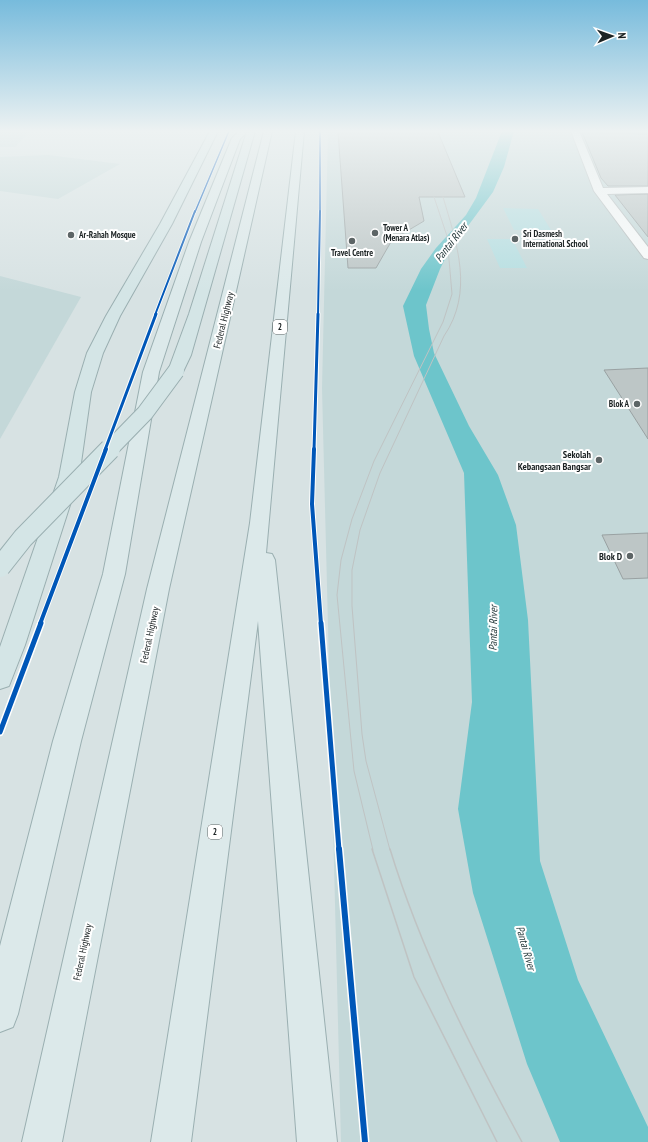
<svg xmlns="http://www.w3.org/2000/svg" width="648" height="1142" font-family="'PT Sans Narrow',sans-serif">
  <style>
    .built { fill: #c4d8d9 }
    .green { fill: #b5dee1 }
    .water { fill: #6dc5cb }
    .building { fill: #bdc6c6; stroke: #99a1a2 }
    .lines { fill: none; stroke-linecap: round; stroke-linejoin: round }
    .minor-casing { stroke: #b6bdbe; stroke-width: 2 }
    .trunk-casing { stroke: #9aafb1; stroke-width: 2 }
    .motorway-casing { stroke: #9aafb1; stroke-width: 2 }
    .minor { fill: #f9fbfb; fill-rule: evenodd }
    .trunk { fill: #dce9ea; fill-rule: evenodd }
    .motorway { fill: #d4e5e6; fill-rule: evenodd }
    .tram-far1 { stroke: #bfc3c3; stroke-width: 1 }
    .tram { stroke: #bfc3c3; stroke-width: 1.5 }
    .motorway-bridge-far1-casing { stroke: #9aafb1; stroke-width: 18; stroke-linecap: butt }
    .motorway-bridge-casing { stroke: #9aafb1; stroke-width: 22; stroke-linecap: butt }
    .motorway-bridge-far1 { stroke: #d4e5e6; stroke-width: 16 }
    .motorway-bridge { stroke: #d4e5e6; stroke-width: 20 }
    .cycleway-far5-casing { stroke: #fff; stroke-width: 2.5 }
    .cycleway-far4-casing { stroke: #fff; stroke-width: 3.5 }
    .cycleway-far3-casing { stroke: #fff; stroke-width: 5 }
    .cycleway-far2-casing { stroke: #fff; stroke-width: 6 }
    .cycleway-far1-casing { stroke: #fff; stroke-width: 8 }
    .cycleway-casing { stroke: #fff; stroke-width: 9 }
    .cycleway-far5 { stroke: #0057b8; stroke-width: 1.5 }
    .cycleway-far4 { stroke: #0057b8; stroke-width: 2 }
    .cycleway-far3 { stroke: #0057b8; stroke-width: 3 }
    .cycleway-far2 { stroke: #0057b8; stroke-width: 4 }
    .cycleway-far1 { stroke: #0057b8; stroke-width: 5 }
    .cycleway { stroke: #0057b8; stroke-width: 6 }
    .poi-dot { fill: #5d6566; stroke: #fff; stroke-width: 1.5 }
    .labels { text-anchor: middle; stroke-width: 4; stroke-linejoin: round; paint-order: stroke }
    .far-poi-label { font-size: 9px; font-weight: bold; fill: #1b2223; stroke: #fff; text-anchor: start }
    .shield { fill: #fff; stroke: #5f6465; stroke-width: 1 }
    .shield-label { font-size: 9px; font-weight: bold; fill: #1b2223 }
    .street-label { font-size: 10px; fill: #1b2223; stroke: #fff }
    .poi-label { font-size: 10px; font-weight: bold; fill: #1b2223; stroke: #fff; text-anchor: end }
    .water-label { font-size: 11px; font-style: italic; fill: #1d3234; stroke: #fff }
  </style>
  <rect width="100%" height="100%" fill="#d7e2e3"/>
  <g class="built">
    <path d="M0,131h30l-15,16h-15z"/>
    <path d="M328,131h320v1011h-307l-19,-754z"/>
    <path d="M48,155l72,9 -62,35 -58,-8v-34z"/>
    <path d="M0,276l81,21 -81,142z"/>
  </g>
  <g class="green">
    <path d="M503,208l35,1 13,21h-37z"/>
    <path d="M487,239h25l15,29h-27z"/>
  </g>
  <path class="water" d="M502,131h12l-10,36 -11,25 -45,61 -8,16 -14,36 3,24 5,24 35,73 29,49 18,50 12,95 12,241 38,119 70,147v15h-88l-33,-78 -54,-171 -15,-84 14,-107 -8,-229 -50,-117 -11,-50 18,-37 15,-21 30,-33 10,-17z"/>
  <g class="building">
    <path d="M338,132h100l27,65h-46l5,24 -32,19 -16,28h-28z"/>
    <path d="M582,132l66,2v52h-40l-7,-8z"/>
    <path d="M648,194v43l-33,-42z"/>
    <path d="M648,368v71l-44,-69z"/>
    <path d="M648,533v45l-25,1 -21,-44z"/>
  </g>
  <g class="lines">
    <defs>
      <path id="minor" d="M571,131h8l24,57 45,-1v6l-41,1 41,53v12l-4,-1 -50,-67z"/>
      <g id="trunk">
        <path d="M239,131h9l-8,8 -39,103 -42,130 -34,202 -44,167 -63,273 -5,13 -13,5v-86l53,-205 50,-167 40,-202 46,-130 43,-104z"/>
        <path d="M264,131h8l-103,458 -107,553h-40l125,-553z"/>
        <path d="M296,131h8l-38,422 6,1 3,6 62,582h-40l-39,-521 -67,521h-40l99,-619z"/>
      </g>
      <g id="motorway">
        <path d="M210,131h8l-46,93 -52,92 -17,37 -12,39 -12,85 -54,168 -16,41 -9,3v-42l59,-170 16,-85 12,-39 19,-37 54,-92z"/>
        <path d="M247,131h8l-64,224 -9,19h-12l-2,-3 21,-57z"/>
      </g>
    </defs>
    <use href="#minor" class="minor-casing"/>
    <use href="#trunk" class="trunk-casing"/>
    <use href="#motorway" class="motorway-casing"/>
    <use href="#minor" class="minor"/>
    <use href="#trunk" class="trunk"/>
    <use href="#motorway" class="motorway"/>
    <g class="tram-far1">
      <path d="M373,850l-19,-79 -17,-176 4,-35 11,-41 22,-58 69,-139 9,-28 -5,-58 -13,-39"/>
      <path d="M390,850l-24,-89 -4,-27 -10,-128v-36l8,-40 20,-57 64,-137c30,-44 13,-92 -1,-139"/>
    </g>
    <g class="tram">
      <path d="M372,849l42,128 83,165"/>
      <path d="M390,849c31,102 81,199 132,293"/>
    </g>
    <defs>
      <path id="motorway-bridge-far1" d="M109,450l36,-37 31,-42"/>
      <path id="motorway-bridge" d="M0,567l23,-29 87,-89"/>
    </defs>
    <use href="#motorway-bridge-far1" class="motorway-bridge-far1-casing"/>
    <use href="#motorway-bridge" class="motorway-bridge-casing"/>
    <use href="#motorway-bridge-far1" class="motorway-bridge-far1"/>
    <use href="#motorway-bridge" class="motorway-bridge"/>
    <defs>
      <g id="cycleway-far5">
        <path d="M320,131v81"/>
        <path d="M195,212l34,-81"/>
      </g>
      <g id="cycleway-far4">
        <path d="M155,315l40,-104"/>
        <path d="M318,315l2,-104"/>
      </g>
      <g id="cycleway-far3">
        <path d="M105,450l51,-136"/>
        <path d="M314,450l4,-136"/>
      </g>
      <g id="cycleway-far2">
        <path d="M314,449l-2,55 9,120"/>
        <path d="M40,624l66,-175"/>
      </g>
      <g id="cycleway-far1">
        <path d="M321,623l18,227"/>
        <path d="M0,732l41,-109"/>
      </g>
      <path id="cycleway" d="M339,849l26,293"/>
    </defs>
    <use href="#cycleway-far5" class="cycleway-far5-casing"/>
    <use href="#cycleway-far4" class="cycleway-far4-casing"/>
    <use href="#cycleway-far3" class="cycleway-far3-casing"/>
    <use href="#cycleway-far2" class="cycleway-far2-casing"/>
    <use href="#cycleway-far1" class="cycleway-far1-casing"/>
    <use href="#cycleway" class="cycleway-casing"/>
    <use href="#cycleway-far5" class="cycleway-far5"/>
    <use href="#cycleway-far4" class="cycleway-far4"/>
    <use href="#cycleway-far3" class="cycleway-far3"/>
    <use href="#cycleway-far2" class="cycleway-far2"/>
    <use href="#cycleway-far1" class="cycleway-far1"/>
    <use href="#cycleway" class="cycleway"/>
  </g>
  <linearGradient id="sky" x2="0" y2="1"><stop stop-color="#77bbdc"/><stop offset="0.45" stop-color="#edf2f2"/><stop offset="1" stop-color="#edf2f2" stop-opacity="0"/></linearGradient>
  <rect width="648" height="291" fill="url(#sky)"/>
  <g class="poi-dot">
    <circle cx="375" cy="233" r="4"/>
    <circle cx="71" cy="235" r="4"/>
    <circle cx="515" cy="239" r="4"/>
    <circle cx="352" cy="241" r="4"/>
    <circle cx="637" cy="404" r="4"/>
    <circle cx="599" cy="460" r="4"/>
    <circle cx="630" cy="556" r="4"/>
  </g>
  <g class="labels">
    <g class="far-poi-label">
      <text x="383" y="231">Tower A<tspan x="383" dy="10">(Menara Atlas)</tspan></text>
      <text x="523" y="237">Sri Dasmesh<tspan x="523" dy="10">International School</tspan></text>
      <text x="79" y="238">Ar-Rahah Mosque</text>
      <text x="352" y="256" text-anchor="middle">Travel Centre</text>
      <text x="629" y="407" text-anchor="end">Blok A</text>
    </g>
    <g class="shield">
      <rect x="273" y="320" width="14" height="14" rx="3"/>
      <rect x="208" y="825" width="14" height="14" rx="3"/>
    </g>
    <g class="shield-label">
      <text x="280" y="330">2</text>
      <text x="215" y="835">2</text>
    </g>
    <g class="street-label">
      <text transform="translate(223 320) rotate(-76)" y="4">Federal Highway</text>
      <text transform="translate(149 635) rotate(-78)" y="4">Federal Highway</text>
      <text transform="translate(82 952) rotate(-78)" y="4">Federal Highway</text>
    </g>
    <g class="poi-label">
      <text x="591" y="458">Sekolah<tspan x="591" dy="12">Kebangsaan Bangsar</tspan></text>
      <text x="622" y="560">Blok D</text>
    </g>
    <g class="water-label">
      <text transform="translate(451 242) rotate(-52)" y="4">Pantai River</text>
      <text transform="translate(493 628) rotate(-89)" y="4">Pantai River</text>
      <text transform="translate(526 948) rotate(74)" y="4">Pantai River</text>
    </g>
  </g>
  <g transform="translate(612 36) rotate(88)" stroke="#ffffff" stroke-width="3" paint-order="stroke">
  <path d="M0-3L7 15L0 10L-7 15Z" fill="#1b2223"/>
  <text y="-6" font-size="11" font-weight="bold" text-anchor="middle" fill="#1b2223">N</text>
  </g>
</svg>
